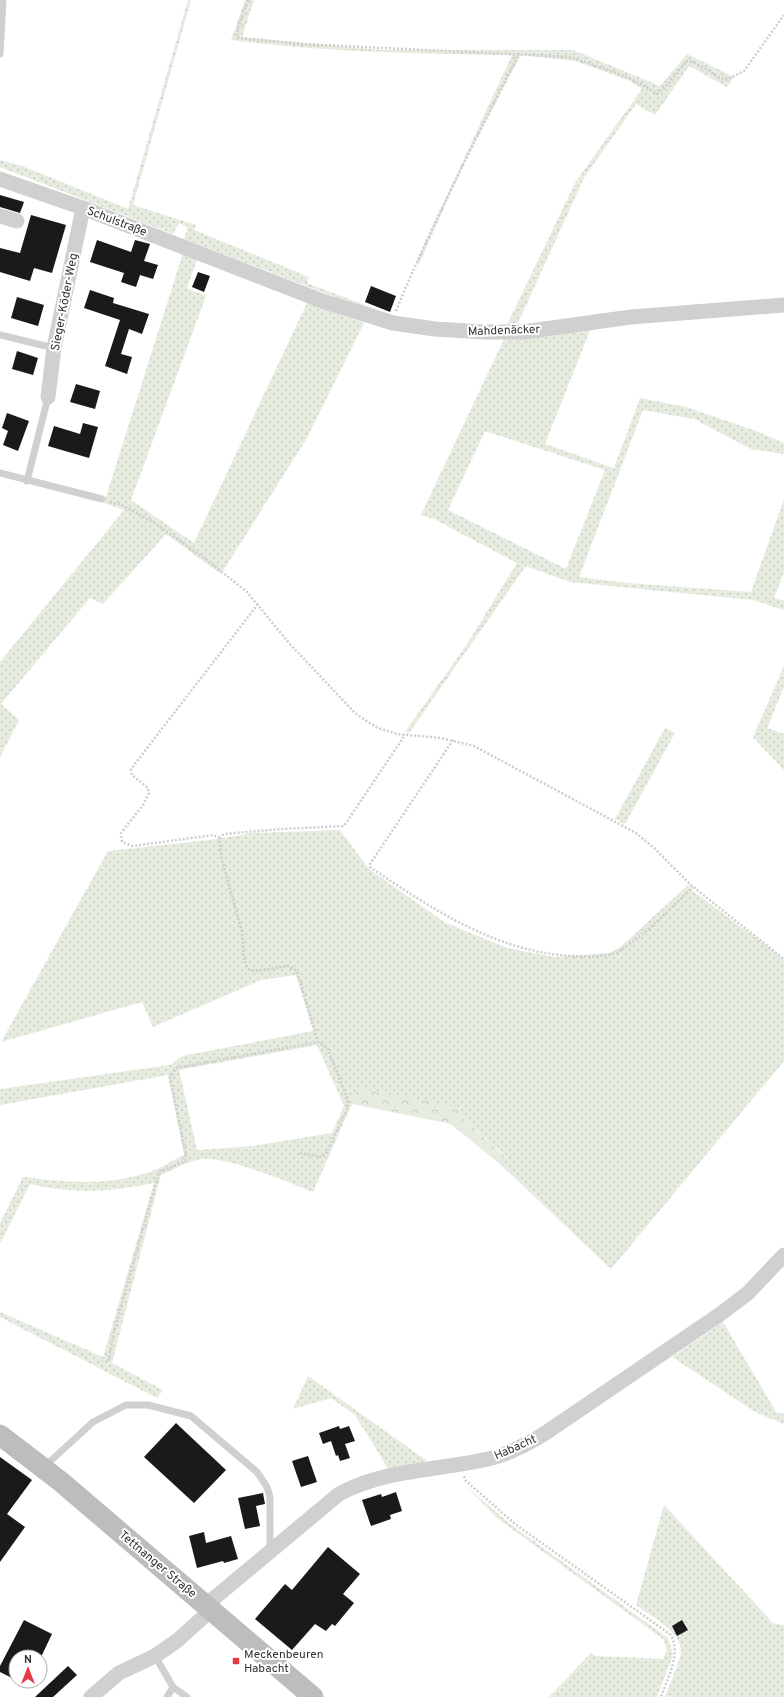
<svg xmlns="http://www.w3.org/2000/svg" width="784" height="1697" font-family="Overpass,sans-serif">
  <style>
    .grass { fill: url(#grass-dots); fill-rule: evenodd }
    .forest { fill: url(#forest-crowns) }
    .building { fill: #1a1a1a }
    .lines { fill: none; stroke-linecap: round; stroke-linejoin: round }
    .path { stroke: #cdcdcd; stroke-width: 2.5; stroke-dasharray: 2 2; stroke-linecap: butt }
    .service { stroke: #d0d0d0; stroke-width: 7 }
    .minor { stroke: #d0d0d0; stroke-width: 15 }
    .secondary { stroke: #bdbdbd; stroke-width: 21 }
    .poi-dot { fill: #e63946; stroke: #fff; stroke-width: 1.5 }
    .labels { text-anchor: middle; stroke-width: 4; stroke-linejoin: round; paint-order: stroke }
    .street-label { font-size: 12px; fill: #333; stroke: #fff }
    .poi-label { font-size: 12px; fill: #333; stroke: #fff; text-anchor: start }
  </style>
  <defs>
    <pattern id="grass-dots" width="8" height="8" patternUnits="userSpaceOnUse"><rect width="8" height="8" fill="#e6ecdf"/><path d="M2 2h.1M6 6h.1" fill="none" stroke="#c6cbc0" stroke-width="1.8" stroke-linecap="round"/></pattern>
    <pattern id="forest-crowns" width="20" height="18" patternUnits="userSpaceOnUse"><rect width="20" height="18" fill="#e6ecdf"/><path d="M2 6a3 3 0 1 1 6 0M12 15a3 3 0 1 1 6 0" fill="none" stroke="#c6cbc0"/></pattern>
  </defs>
  <rect width="100%" height="100%" fill="#fff"/>
  <g class="grass">
    <path d="M188,0h3l-58,205 63,20 -2,5 115,47 -2,6 84,32h-9l-198,-76 4,-12 -9,-4 -6,11 -173,-67v-7l25,7 103,42z"/>
    <path d="M245,0h9l-12,37 139,13h192l87,36 27,-32 47,23 -7,10 -38,-21 -34,49 -19,-11 -52,74 -66,145 -11,2 68,-142 67,-94 -12,-8 -55,-20 -54,-6 -54,102 -48,107 -3,-2 96,-207c-94,-1 -188,-3 -281,-15z"/>
    <path d="M183,253l14,7 -10,28 19,8 -75,204 63,43 113,-240 57,20 -57,115 -86,136 -55,-40 -63,70 -13,-6 -89,106 18,16 -19,37v-95l124,-152 -20,-7z"/>
    <path d="M591,328l-46,116 69,24 26,-70 46,9 70,24 28,12v11l-33,-5 -57,-30 -51,-9 -64,167 48,6 124,9 33,-93v73l-10,26 10,3v9l-31,-10 -183,-18 -44,-16 -117,167 -4,-1 62,-88 50,-81 -83,-44 -13,-4 83,-176zM485,431l120,39 -39,99 -118,-59z"/>
    <path d="M784,666v21l-17,41 17,6v36l-31,-33z"/>
    <path d="M665,728l10,5 -50,91 -10,-5z"/>
    <path d="M340,830l29,39 75,53 63,26 48,9 54,-4 10,-5 69,-63 5,6 91,68v102l-173,208 -110,-104 7,-7 -44,-39 -6,-12 -106,-10 5,8 -5,-1 -39,88c-27,-10 -85,-36 -112,-33 -13,2 -28,11 -40,16l-49,188 51,27 -6,8 -157,-81v-5l103,45 51,-174c-44,9 -80,11 -124,1l-30,60v-21l23,-46c41,5 80,9 120,-3 14,-3 28,-13 41,-19l-16,-80 -168,30v-16l170,-24 12,-9 131,-25 -17,-56 -35,5 -108,47 -11,-25 -141,40 107,-191 109,-12 36,-6zM317,1045l27,61 -12,27 -79,13 -56,4 -18,-80z"/>
    <path d="M723,1322l53,90 8,2v10l-27,-11 -85,-56z"/>
    <path d="M308,1376l119,85 -38,9 -34,-55 -24,-17 -38,11z"/>
    <path d="M465,1485l45,39 158,114 5,17 -16,42h-108l42,-44 5,3 67,3 4,-9 -4,-11 -166,-121z"/>
    <path d="M664,1505l109,118 11,2v72h-119c4,-10 16,-38 16,-47 -1,-20 -31,-34 -45,-45z"/>
  </g>
  <path class="forest" d="M359,1088l99,19 6,12 44,40 -7,6 -50,-41 -94,-19 -5,-8z"/>
  <g class="building">
    <path d="M0,195l24,7 -4,11 -20,-6z"/>
    <path d="M31,215l35,10 -14,48 -18,-5 -4,13 -30,-9v-24l20,5z"/>
    <path d="M97,240l34,12 4,-12 15,4 -6,17 14,4 -5,14 -13,-4 -4,12 -15,-5 3,-9 -34,-11z"/>
    <path d="M198,272l12,4 -6,16 -12,-5z"/>
    <path d="M371,286l25,10 -6,16 -25,-10z"/>
    <path d="M90,290l24,8 -1,5 36,11 -7,20 -13,-5 -8,25 11,3 -5,17 -22,-8 15,-46 -36,-12z"/>
    <path d="M17,297l27,8 -6,21 -27,-8z"/>
    <path d="M17,351l21,7 -5,17 -21,-6z"/>
    <path d="M76,384l24,7 -5,18 -25,-7z"/>
    <path d="M7,413l22,8 -11,30 -15,-6 5,-14 -6,-3z"/>
    <path d="M83,423l15,4 -9,31 -41,-12 6,-20 26,8z"/>
    <path d="M176,1423l50,47 -32,33 -50,-46z"/>
    <path d="M339,1426l1,3 9,-3 6,15 -10,3 5,14 -10,3 -2,-6 -2,1 -5,-15 -8,3 -4,-11z"/>
    <path d="M308,1456l9,26 -16,5 -9,-26z"/>
    <path d="M0,1457l32,23 -25,34 18,13 -25,35z"/>
    <path d="M396,1492l6,19 -12,4 1,4 -20,7 -9,-26 19,-6 1,3z"/>
    <path d="M263,1493l2,11 -9,2 4,20 -15,3 -7,-31z"/>
    <path d="M204,1532l2,11 25,-7 7,23 -14,4 -1,-2 -26,7 -8,-32z"/>
    <path d="M328,1547l32,27 -17,20 11,9 -19,23 -3,-2 -6,7 -11,-7 -23,26 -37,-31 30,-35 7,6z"/>
    <path d="M24,1620l28,14 -11,23h-25v23l-16,-8v-6z"/>
    <path d="M682,1620l6,10 -11,6 -5,-10z"/>
    <path d="M68,1666l9,9 -24,22h-18z"/>
  </g>
  <g class="lines">
    <g class="path">
      <path d="M248,0l-10,28 -1,10 64,6 269,13c29,10 61,19 87,37l12,-11 18,-22c15,2 25,15 39,19l18,-9 40,-56"/>
      <path d="M396,311c36,-88 81,-173 123,-258"/>
      <path d="M110,502l12,3 31,17 54,38 40,32 42,51 66,70 13,9 10,6 19,6 44,4 33,8 162,87 18,15 38,38 92,73"/>
      <path d="M258,604l-127,165 1,6 16,13 1,5 -6,12 -22,28 1,9 11,4 80,-11 6,3 3,22 20,72 2,28 4,9 7,2 33,-5 9,5 21,71"/>
      <path d="M453,740l-83,124v3c62,42 129,87 206,89 10,1 25,1 36,-2 20,-6 64,-51 81,-67"/>
      <path d="M219,838l5,-4 58,-5 62,-3 61,-91"/>
      <path d="M108,1361l7,-33 44,-156 25,-10 2,-8 -16,-76 6,-10 142,-26 10,7 19,49 1,9 -22,47 -4,3 -24,-4"/>
      <path d="M464,1476l2,5 49,43 156,111c10,20 -3,42 -10,62"/>
    </g>
    <g class="service">
      <path d="M0,54l3,-54"/>
      <path d="M0,335l54,13"/>
      <path d="M0,473l102,26"/>
      <path d="M27,481l21,-84"/>
      <path d="M44,1467l49,-45 33,-17h22l43,11 66,56 10,15 3,10v53"/>
      <path d="M155,1656l18,31 -6,10"/>
      <path d="M173,1687l14,10"/>
    </g>
    <g class="minor">
      <path d="M0,179l83,29 242,94 68,21 42,6 49,3h39l108,-15 153,-12"/>
      <path d="M0,216l17,5"/>
      <path d="M48,397l6,-49 29,-140"/>
      <path d="M206,1605l133,-111c48,-26 101,-23 153,-36 19,-5 35,-14 52,-24l175,-119 29,-22 36,-38"/>
      <path d="M91,1697l28,-24 36,-17 23,-16 33,-30"/>
    </g>
    <path class="secondary" d="M0,1435l60,46 253,216"/>
  </g>
  <rect class="poi-dot" x="232" y="1657" width="8" height="8" rx="2"/>
  <g class="labels">
    <g class="street-label">
      <text transform="translate(117 221) rotate(21)" y="4">Schulstraße</text>
      <text transform="translate(64 302) rotate(-79)" y="4">Sieger-Köder-Weg</text>
      <text transform="translate(504 330) rotate(-2)" y="4">Mahdenäcker</text>
      <text transform="translate(515 1447) rotate(-24)" y="4">Habacht</text>
      <text transform="translate(158 1564) rotate(40)" y="4">Tettnanger Straße</text>
    </g>
    <g class="poi-label">
      <text x="244" y="1658">Meckenbeuren<tspan x="244" dy="14">Habacht</tspan></text>
    </g>
  </g>
  <g transform="translate(28 1669)"><circle r="19" fill="#ffffff" stroke="#adadad"/>
  <path d="M0-3L7 15L0 10L-7 15Z" fill="#e63946"/>
  <text y="-6" font-size="11" font-weight="bold" text-anchor="middle" fill="#333333">N</text>
  </g>
</svg>
